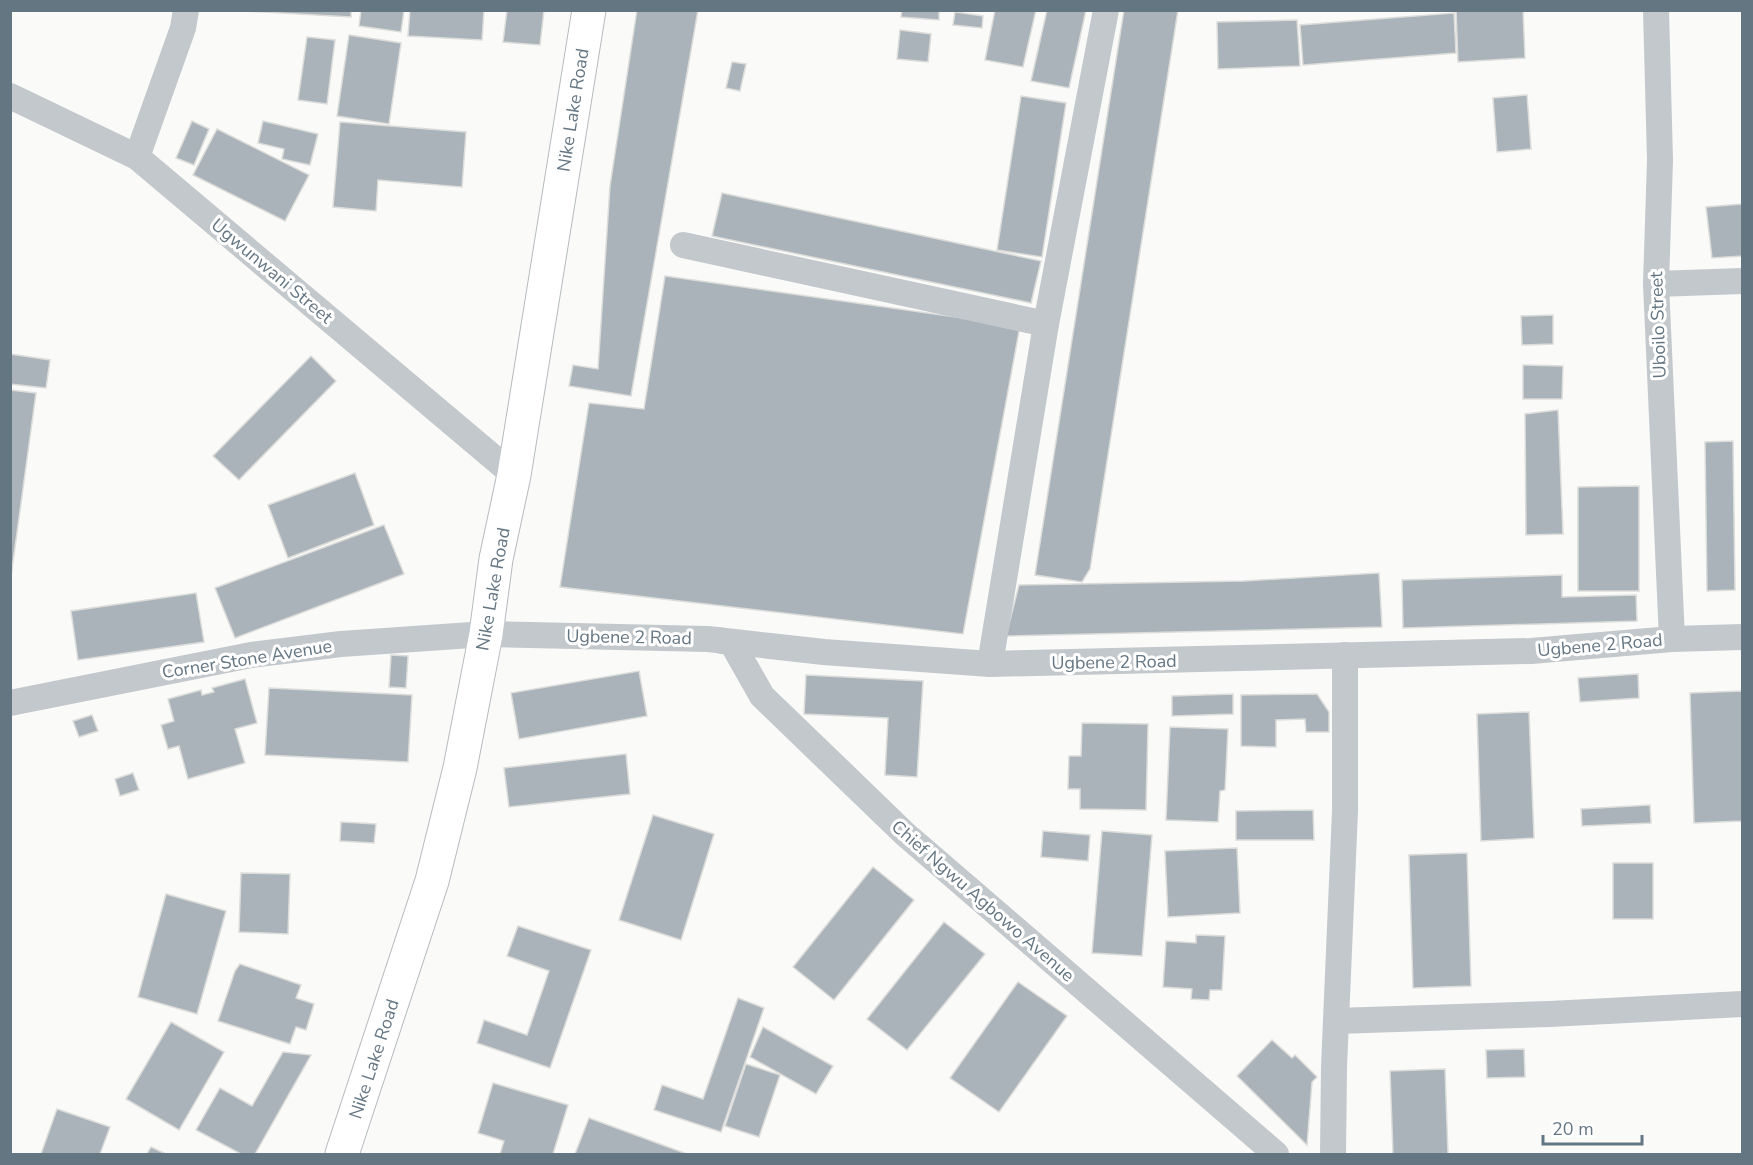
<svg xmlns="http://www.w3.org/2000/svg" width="1753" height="1165" font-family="'Nunito Sans',sans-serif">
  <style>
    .building { fill: #aab3b9; stroke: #dcdcda; stroke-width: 1.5 }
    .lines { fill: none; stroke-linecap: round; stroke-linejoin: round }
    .primary-casing { stroke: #b5babe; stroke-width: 35 }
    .street { stroke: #c3c8cc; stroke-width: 26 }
    .primary { stroke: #fff; stroke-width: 33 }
    .labels { text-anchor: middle; stroke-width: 6; stroke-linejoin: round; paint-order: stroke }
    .street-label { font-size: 18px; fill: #657683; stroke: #fff }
  </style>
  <rect width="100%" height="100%" fill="#fafaf8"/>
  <g class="building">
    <path d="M227,10h124v7z"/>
    <path d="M361,10h43l-3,22 -42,-6z"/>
    <path d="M410,10h74l-2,30 -74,-4z"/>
    <path d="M507,10h37l-4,35 -37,-3z"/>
    <path d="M637,10h61l-67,386 -62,-10 4,-21 25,4 12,-183z"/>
    <path d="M902,10h37v10l-38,-3z"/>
    <path d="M995,10h41l-13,57 -38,-7z"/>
    <path d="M1047,10h39l-17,78 -38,-7z"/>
    <path d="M1124,10h54l-88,559 -8,13 -47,-7z"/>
    <path d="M1456,10h67l2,48 -67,4z"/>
    <path d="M955,12l28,4 -1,12 -29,-3z"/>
    <path d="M1454,13l2,40 -153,12 -3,-40z"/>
    <path d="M1297,20l3,46 -82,3 -1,-47z"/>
    <path d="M900,30l31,4 -3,28 -31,-3z"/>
    <path d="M349,35l52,8 -12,81 -52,-8z"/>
    <path d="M307,37l28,3 -8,64 -29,-4z"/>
    <path d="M732,62l14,2 -6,27 -14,-3z"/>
    <path d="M1527,95l4,54 -34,3 -4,-54z"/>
    <path d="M1021,96l45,7 -24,154 -45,-7z"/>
    <path d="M192,121l17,8 -15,36 -18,-7z"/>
    <path d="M263,121l55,13 -8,31 -28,-6 2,-10 -26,-6z"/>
    <path d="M340,122l126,10 -4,55 -84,-7 -2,31 -43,-4z"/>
    <path d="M217,129l92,46 -24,46 -92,-46z"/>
    <path d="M722,193l319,68 -10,42 -319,-67z"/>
    <path d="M1742,204v52l-30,2 -6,-51z"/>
    <path d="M665,276l355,50 -57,308 -403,-47 29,-184 55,6z"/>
    <path d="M1553,315v29l-31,1 -1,-29z"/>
    <path d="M10,354l40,6 -4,28 -36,-4z"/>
    <path d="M311,356l25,25 -97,99 -26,-24z"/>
    <path d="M1523,365l40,1 -1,33h-39z"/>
    <path d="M10,390l26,3 -26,191z"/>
    <path d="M1558,410l5,124 -37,1 -1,-121z"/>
    <path d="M1733,441l2,149 -28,1 -2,-149z"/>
    <path d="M355,473l19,52 -86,33 -20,-53z"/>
    <path d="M1639,486v105h-61v-104z"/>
    <path d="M384,525l20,49 -169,64 -20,-50z"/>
    <path d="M1379,573l3,54 -376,9 13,-51 225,-4z"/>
    <path d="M1562,575v22l74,-2 1,26 -234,7 -1,-48z"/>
    <path d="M196,593l8,49 -126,18 -7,-49z"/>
    <path d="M391,655l17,1 -2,32 -17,-1z"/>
    <path d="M639,671l8,45 -128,23 -8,-46z"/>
    <path d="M1638,674l1,24 -59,4 -2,-24z"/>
    <path d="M806,675l117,6 -6,96 -32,-2 3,-57 -84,-4z"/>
    <path d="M245,679l12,44 -22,6 10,34 -57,16 -9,-33 -11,3 -7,-24 13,-4 -6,-22 33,-9 1,5 12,-3 -2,-4z"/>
    <path d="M269,688l143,7 -4,67 -143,-7z"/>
    <path d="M1742,691v130l-48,2 -4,-130z"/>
    <path d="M1233,694v20l-61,2v-20z"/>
    <path d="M1317,694l12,18v20h-23l-1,-13 -29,1v27l-35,-1v-51z"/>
    <path d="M1529,712l5,126 -53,3 -4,-127z"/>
    <path d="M92,715l6,16 -19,6 -6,-16z"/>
    <path d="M1082,723l66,1 -2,86 -66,-1v-20h-12l1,-33h12z"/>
    <path d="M1170,727l58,2 -3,61 -5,1 -2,31 -52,-2z"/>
    <path d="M626,754l4,40 -121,13 -5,-39z"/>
    <path d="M133,773l6,17 -19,6 -5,-17z"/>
    <path d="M1650,805l1,18 -69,3 -1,-17z"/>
    <path d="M1313,810l1,30h-78v-29z"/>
    <path d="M653,815l61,19 -33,106 -62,-20z"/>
    <path d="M341,822l35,2 -2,19 -34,-2z"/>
    <path d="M1043,831l47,4 -2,26 -47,-4z"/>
    <path d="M1102,831l50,4 -10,121 -50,-3z"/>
    <path d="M1237,848l3,65 -72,4 -3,-66z"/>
    <path d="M1467,853l4,133 -58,2 -4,-133z"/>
    <rect x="1613" y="863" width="40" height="56"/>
    <path d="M873,867l41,33 -80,100 -41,-33z"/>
    <path d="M241,873l49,1 -2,60 -49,-2z"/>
    <path d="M166,894l60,17 -29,103 -59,-17z"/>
    <path d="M944,922l41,32 -78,96 -40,-31z"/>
    <path d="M518,926l73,24 -41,118 -73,-25 7,-23 43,15 22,-64 -42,-15z"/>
    <path d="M1196,935l29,1 -3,54h-12l-1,10 -18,-1 1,-10 -29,-2 3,-46 30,2z"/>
    <path d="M240,964l61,21 -5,13 18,6 -8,26 -10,-3 -6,17 -72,-23 17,-50z"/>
    <path d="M1018,982l49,34 -68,96 -49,-34z"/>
    <path d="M738,998l26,10 -43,124 -67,-22 8,-25 41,14z"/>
    <path d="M171,1022l53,30 -45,78 -53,-31z"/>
    <path d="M763,1027l70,39 -17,28 -66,-37z"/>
    <path d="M1272,1040l20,18 3,-3 22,22 -5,5 -5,63 -70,-69z"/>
    <path d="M1524,1049l1,28 -38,1 -1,-28z"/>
    <path d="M283,1052l28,3 -56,99h-14l-45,-24 24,-42 32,18z"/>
    <path d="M746,1064l34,11 -21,62 -34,-11z"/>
    <path d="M1445,1069l3,85h-55l-3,-83z"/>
    <path d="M493,1083l75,22 -15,49h-53l4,-13 -26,-8z"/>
    <path d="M57,1109l53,18 -10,27h-59z"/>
    <path d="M589,1118l98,36h-112z"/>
    <path d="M151,1147l15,7h-19z"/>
  </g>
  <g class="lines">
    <defs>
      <path id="primary" d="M342,1154l90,-273 28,-113 26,-134 10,-75 18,-84 75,-465"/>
    </defs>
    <use href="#primary" class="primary-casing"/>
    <g class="street">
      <path d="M1656,10l4,150 -4,124 16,355"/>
      <path d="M10,96l127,61 377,318"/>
      <path d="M137,157l46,-129 3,-18"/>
      <path d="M683,245l363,79"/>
      <path d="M1656,284l86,-3"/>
      <path d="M718,640l14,3 30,53 143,138 371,320"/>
      <path d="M990,664l56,-340 60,-314"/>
      <path d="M10,703l241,-48 90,-11 145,-10 222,5 116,13 166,12 541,-13 141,-12 70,-2"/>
      <path d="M1336,1021l214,-7 192,-10"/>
      <path d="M1333,1154l1,-87 11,-256v-156"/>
    </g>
    <use href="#primary" class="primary"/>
  </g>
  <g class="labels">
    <g class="street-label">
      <text transform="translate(573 110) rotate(-81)" y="6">Nike Lake Road</text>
      <text transform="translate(272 271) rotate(40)" y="6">Ugwunwani Street</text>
      <text transform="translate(1658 325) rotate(-92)" y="6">Uboilo Street</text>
      <text transform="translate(493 589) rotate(-80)" y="6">Nike Lake Road</text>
      <text transform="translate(629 637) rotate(1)" y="6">Ugbene 2 Road</text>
      <text transform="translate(1600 645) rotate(-5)" y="6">Ugbene 2 Road</text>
      <text transform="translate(247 659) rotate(-9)" y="6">Corner Stone Avenue</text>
      <text transform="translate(1114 662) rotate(-1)" y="6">Ugbene 2 Road</text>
      <text transform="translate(983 901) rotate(41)" y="6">Chief Ngwu Agbowo Avenue</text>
      <text transform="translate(374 1059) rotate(-72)" y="6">Nike Lake Road</text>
    </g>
  </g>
  <rect width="1753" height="1165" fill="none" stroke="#657683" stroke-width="24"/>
  <path d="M1543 1135v9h99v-9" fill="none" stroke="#657683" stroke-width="3"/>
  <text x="1552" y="1135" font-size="18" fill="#657683" stroke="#ffffff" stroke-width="4.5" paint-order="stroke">20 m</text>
</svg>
